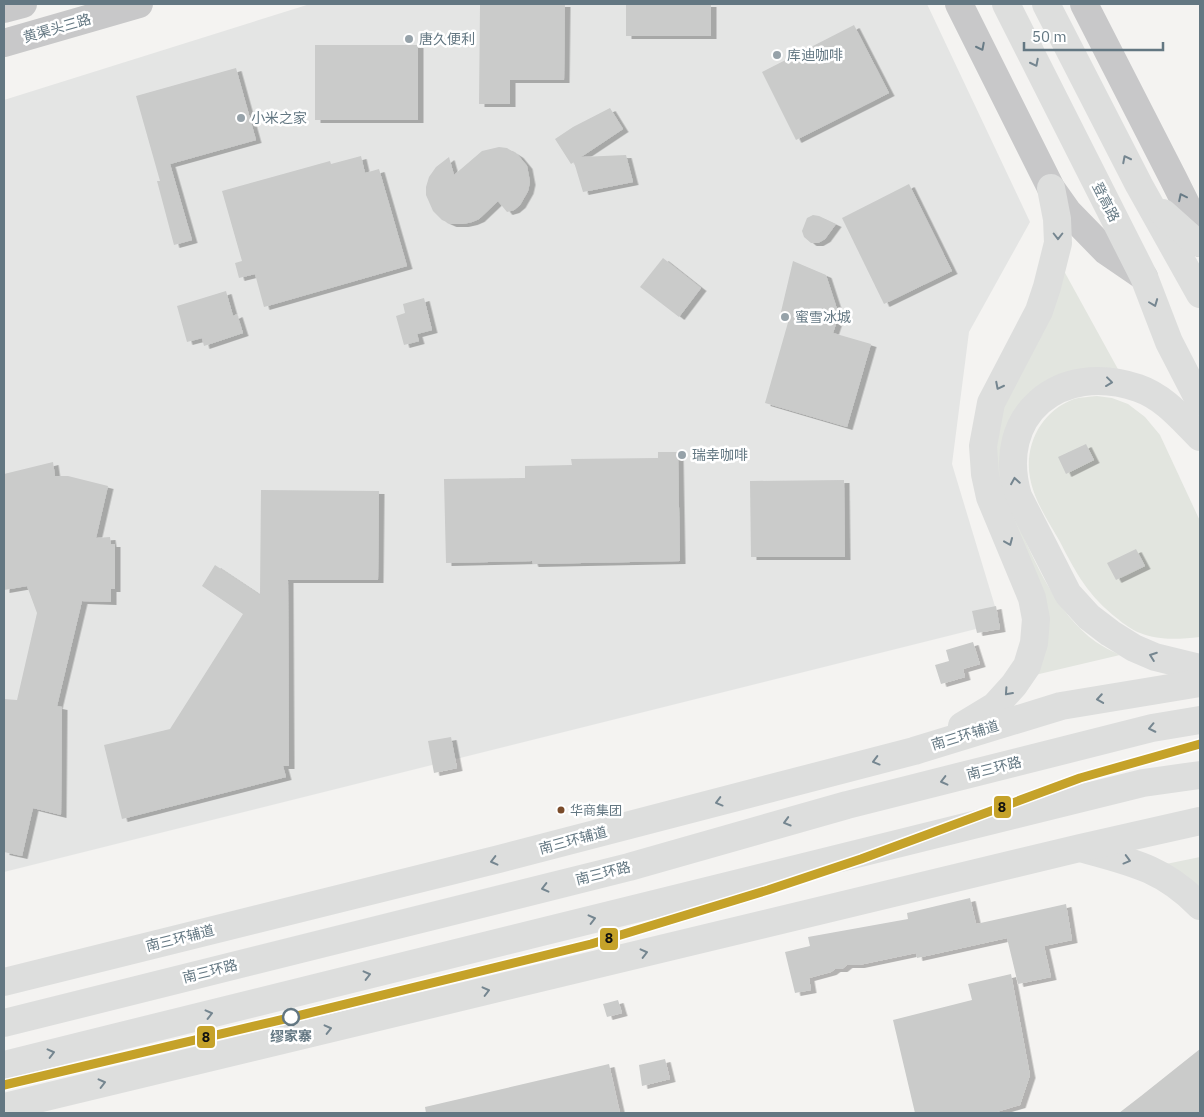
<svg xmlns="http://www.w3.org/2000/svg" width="1204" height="1117" font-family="'IBM Plex Sans','Noto Sans SC',sans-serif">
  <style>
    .built { fill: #e4e5e4 }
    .green { fill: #e2e5df }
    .building { fill: #cacbca; filter: url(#shadow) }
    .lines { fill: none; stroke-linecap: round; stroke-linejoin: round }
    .minor { stroke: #c8c8c9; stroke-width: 28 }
    .major { stroke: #dddedd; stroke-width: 28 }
    .highway { stroke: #dddedd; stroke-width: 28 }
    .metro-1-casing { stroke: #fff; stroke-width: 12 }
    .metro-1 { stroke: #c5a229; stroke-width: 9 }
    .oneway { stroke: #687b86 }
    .oneway2 { stroke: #758690 }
    .poi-dot { fill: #96a2a9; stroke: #fff; stroke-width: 2 }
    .bus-dot { fill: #7a4b2a; stroke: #fff; stroke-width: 2 }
    .stop-dot { fill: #fff; stroke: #637782; stroke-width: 2.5 }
    .labels { text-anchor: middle; stroke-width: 5; stroke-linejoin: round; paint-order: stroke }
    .bus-label { font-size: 13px; fill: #637782; stroke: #fff; text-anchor: start }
    .street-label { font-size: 14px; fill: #637782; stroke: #fff }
    .poi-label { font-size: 14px; fill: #637782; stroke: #fff; text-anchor: start }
    .stop-label { font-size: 14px; font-weight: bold; fill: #637782; stroke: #fff }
    .line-badge { stroke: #fff; stroke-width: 2 }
    .pale-badge-label { font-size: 14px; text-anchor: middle; font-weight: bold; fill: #111 }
  </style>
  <defs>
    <filter id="shadow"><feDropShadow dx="5.5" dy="3" stdDeviation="0" flood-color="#0004"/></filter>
  </defs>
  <rect width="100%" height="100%" fill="#f4f3f1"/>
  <path class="built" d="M310,4h617l103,218 -61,110 -17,132 48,159 -996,249v-772z"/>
  <g class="green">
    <path d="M1064,271l55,100c-33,-6 -47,-2 -77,14l-34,116c22,49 43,108 88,141 7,5 16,9 24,13l-85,20 -38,-183 -3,-66z"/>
    <path d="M1097,396l15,2 16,6 17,13 15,18 40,86v116c-20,2 -40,4 -60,-4 -8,-3 -16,-9 -22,-14 -30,-23 -42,-46 -59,-79 -11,-19 -25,-40 -29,-62 -6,-33 11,-67 44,-79 7,-2 15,-2 23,-3z"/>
    <path d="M1200,857v36l-34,-29z"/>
  </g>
  <g class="building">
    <path d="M480,4h85l-1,76h-54v24h-31z"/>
    <rect x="626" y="4" width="85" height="32"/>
    <path d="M854,25l35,68 -93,47 -34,-68z"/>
    <rect x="315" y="45" width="103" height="75"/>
    <path d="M236,68l20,72 -86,24 22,76 -18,5 -17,-64h3l-24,-85z"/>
    <path d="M610,108l13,21 -42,28 45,-2 7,27 -50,10 -9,-30 -3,2 -16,-25 18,-12z"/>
    <path d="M499,147l8,1 11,7 9,11 3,16 -2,9 -8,14 -6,5 -7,2 -9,-11 -19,18 -7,3 -9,2h-12l-9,-4 -9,-9 -7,-16v-8l3,-10 7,-10 13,-10 5,18 28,-24z"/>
    <path d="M361,156l4,17 14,-4 28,97 -143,41 -9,-33 -16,4 -4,-15 7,-2 -20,-70 108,-30 1,3z"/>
    <path d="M909,184l43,87 -68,33 -42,-86z"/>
    <path d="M813,215l6,1 17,8 -11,15 -7,4h-7l-7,-6 -2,-6 5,-13z"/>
    <path d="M663,258l38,30 -22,29 -39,-30z"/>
    <path d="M793,261l33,14 13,40 -6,18 38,11 -24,83 -82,-24 24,-84 -9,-3z"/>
    <path d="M226,291l7,25 4,-2 6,19 -39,13 -2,-8 -15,4 -10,-36z"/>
    <path d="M424,298l8,32 -15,4 2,7 -15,4 -8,-29 9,-3 -2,-9z"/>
    <path d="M1086,444l8,16 -28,14 -8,-17z"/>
    <path d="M658,452h20l2,109 -147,3 -1,-3 -86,2 -2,-84 81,-1v-12l47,-1 -1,-6 87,-1z"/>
    <path d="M53,462l2,14h13l40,10 -12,52 14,-1 1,7h4v45h-4v13l-29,-1 -25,105 5,1 -1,108 -28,-7 -11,48 -18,-4v-153l13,1 20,-87 -10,-27 -23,4v-116z"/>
    <path d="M844,480l1,77h-94l-1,-76z"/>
    <path d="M261,490l118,1 -1,89h-90l1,186h-6l3,11 -164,42 -18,-74 66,-16 73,-115 -41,-28 13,-21 45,30z"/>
    <path d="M1136,549l9,17 -29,14 -9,-17z"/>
    <path d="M996,606l4,23 -23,4 -5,-22z"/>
    <path d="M973,642l7,22 -17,5 2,8 -24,7 -6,-19 14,-4 -3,-11z"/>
    <path d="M451,737l6,31 -23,5 -6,-32z"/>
    <path d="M970,898l6,26 90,-20 6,36 -28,6 7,31 -33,7 -11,-46 -90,20 -1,-5 -57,12h-12l-5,4h-7l-4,3 -22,6 2,12 -16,3 -10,-41 25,-6 -2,-9 100,-18 -1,-6z"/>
    <path d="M1011,974l19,101 -10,30 -27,8h-78l-22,-93 79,-20 -4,-16z"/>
    <path d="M618,1000l4,13 -15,4 -4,-13z"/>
    <path d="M1200,1049v64h-81l22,-17z"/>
    <path d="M665,1059l5,20 -28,7 -3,-21z"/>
    <path d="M609,1064l11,49h-194l-1,-6z"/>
  </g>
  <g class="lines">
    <g class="minor">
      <path d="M959,4l92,184 17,24 38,39 38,26"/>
      <path d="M1084,4l89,174 17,34 10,31"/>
      <path d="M4,9l19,-5"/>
      <path d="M4,43l135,-39"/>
    </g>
    <g class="major">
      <path d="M1006,4l138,273 25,65 31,60"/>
      <path d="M1046,4l93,181 61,109"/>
      <path d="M1163,213l28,25 9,5"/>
      <path d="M1200,437c-19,-19 -36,-40 -62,-49 -78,-27 -144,27 -120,108l50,98 21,23 21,16 24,15 21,9 45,11"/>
      <path d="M962,726l33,-20 19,-21 13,-19 7,-23 2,-24 -4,-21 -42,-101 -5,-23 -2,-28 8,-43 48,-92 8,-24 11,-44 -1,-24 -6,-31"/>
      <path d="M1084,849c48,13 80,20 116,57"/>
      <path d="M4,982l495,-123 415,-108 147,-45 139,-23"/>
      <path d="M4,1107l1076,-259 120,-27"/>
    </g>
    <g class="highway">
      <path d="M4,1023l625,-156 218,-62 305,-77 48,-8"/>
      <path d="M4,1065l1139,-282 57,-8"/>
    </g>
    <defs>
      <path id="metro-1" d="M4,1085l289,-68 298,-73 177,-54 93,-31 219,-81 120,-34"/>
    </defs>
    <use href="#metro-1" class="metro-1-casing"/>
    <use href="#metro-1" class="metro-1"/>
  </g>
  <defs><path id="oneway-chevron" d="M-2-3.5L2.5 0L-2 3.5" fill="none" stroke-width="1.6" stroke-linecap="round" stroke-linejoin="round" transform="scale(1.25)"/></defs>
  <g class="oneway">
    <use href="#oneway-chevron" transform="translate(981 47) rotate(63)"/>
    <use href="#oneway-chevron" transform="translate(1182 197) rotate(-116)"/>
  </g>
  <g class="oneway2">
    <use href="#oneway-chevron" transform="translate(1035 63) rotate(63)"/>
    <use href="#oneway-chevron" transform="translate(1126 159) rotate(-117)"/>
    <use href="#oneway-chevron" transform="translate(1058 236) rotate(90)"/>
    <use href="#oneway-chevron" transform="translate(1154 303) rotate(69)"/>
    <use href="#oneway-chevron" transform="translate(1109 382) rotate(7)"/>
    <use href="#oneway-chevron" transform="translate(999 386) rotate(117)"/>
    <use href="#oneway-chevron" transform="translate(1015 481) rotate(-99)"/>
    <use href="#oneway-chevron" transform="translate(1009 542) rotate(67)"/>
    <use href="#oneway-chevron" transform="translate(1153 656) rotate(-160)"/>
    <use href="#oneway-chevron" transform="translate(1008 692) rotate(132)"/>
    <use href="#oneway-chevron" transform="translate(1100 699) rotate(171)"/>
    <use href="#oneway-chevron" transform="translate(1152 728) rotate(168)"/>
    <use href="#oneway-chevron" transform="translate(876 761) rotate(165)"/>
    <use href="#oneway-chevron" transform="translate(944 781) rotate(166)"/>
    <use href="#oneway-chevron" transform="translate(719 802) rotate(165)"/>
    <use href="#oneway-chevron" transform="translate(787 822) rotate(164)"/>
    <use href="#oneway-chevron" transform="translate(1127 860) rotate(15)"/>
    <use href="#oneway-chevron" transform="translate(494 861) rotate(166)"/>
    <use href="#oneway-chevron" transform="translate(545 888) rotate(166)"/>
    <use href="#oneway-chevron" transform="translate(592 919) rotate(-14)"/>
    <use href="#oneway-chevron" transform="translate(644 953) rotate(-14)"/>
    <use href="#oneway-chevron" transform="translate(367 975) rotate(-14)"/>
    <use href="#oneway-chevron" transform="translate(486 991) rotate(-14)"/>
    <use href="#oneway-chevron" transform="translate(209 1014) rotate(-14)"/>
    <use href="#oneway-chevron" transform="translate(328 1029) rotate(-14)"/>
    <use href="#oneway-chevron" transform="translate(51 1053) rotate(-14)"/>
    <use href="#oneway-chevron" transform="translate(102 1083) rotate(-14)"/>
  </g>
  <g class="poi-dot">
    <circle cx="409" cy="39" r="5"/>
    <circle cx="777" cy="55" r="5"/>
    <circle cx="241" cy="118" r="5"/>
    <circle cx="785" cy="317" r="5"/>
    <circle cx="682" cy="455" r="5"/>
  </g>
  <circle class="bus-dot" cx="561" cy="810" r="4.5"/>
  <circle class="stop-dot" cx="291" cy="1017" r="8"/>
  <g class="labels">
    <g class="bus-label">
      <text x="570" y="815">华商集团</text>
    </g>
    <g class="street-label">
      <text transform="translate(57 28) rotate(-16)" y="5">黄渠头三路</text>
      <text transform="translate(1106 202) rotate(63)" y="5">登高路</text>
      <text transform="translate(965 735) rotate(-17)" y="5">南三环辅道</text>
      <text transform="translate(994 768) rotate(-14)" y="5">南三环路</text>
      <text transform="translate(573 840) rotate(-15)" y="5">南三环辅道</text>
      <text transform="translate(603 873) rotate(-14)" y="5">南三环路</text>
      <text transform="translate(180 938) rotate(-14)" y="5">南三环辅道</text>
      <text transform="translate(210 971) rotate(-14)" y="5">南三环路</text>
    </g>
    <g class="poi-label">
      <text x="419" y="44">唐久便利</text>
      <text x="787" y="60">库迪咖啡</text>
      <text x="251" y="123">小米之家</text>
      <text x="795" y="322">蜜雪冰城</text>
      <text x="692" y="460">瑞幸咖啡</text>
    </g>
    <g class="stop-label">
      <text x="291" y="1041">缪家寨</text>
    </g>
  </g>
  <g class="line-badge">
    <rect x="993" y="795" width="19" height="24" rx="5" fill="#c5a229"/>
    <rect x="599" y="927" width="20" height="24" rx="5" fill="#c5a229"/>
    <rect x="196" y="1025" width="20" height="24" rx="5" fill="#c5a229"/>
  </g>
  <g class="pale-badge-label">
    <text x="1002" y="812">8</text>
    <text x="609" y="943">8</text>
    <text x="206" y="1042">8</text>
  </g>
  <rect width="1204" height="1117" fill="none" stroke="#637782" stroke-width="10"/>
  <path d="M1024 42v8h139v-8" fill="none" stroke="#637782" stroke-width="2.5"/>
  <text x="1032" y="42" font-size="15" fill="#637782" stroke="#ffffff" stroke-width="4" paint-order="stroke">50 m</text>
</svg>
